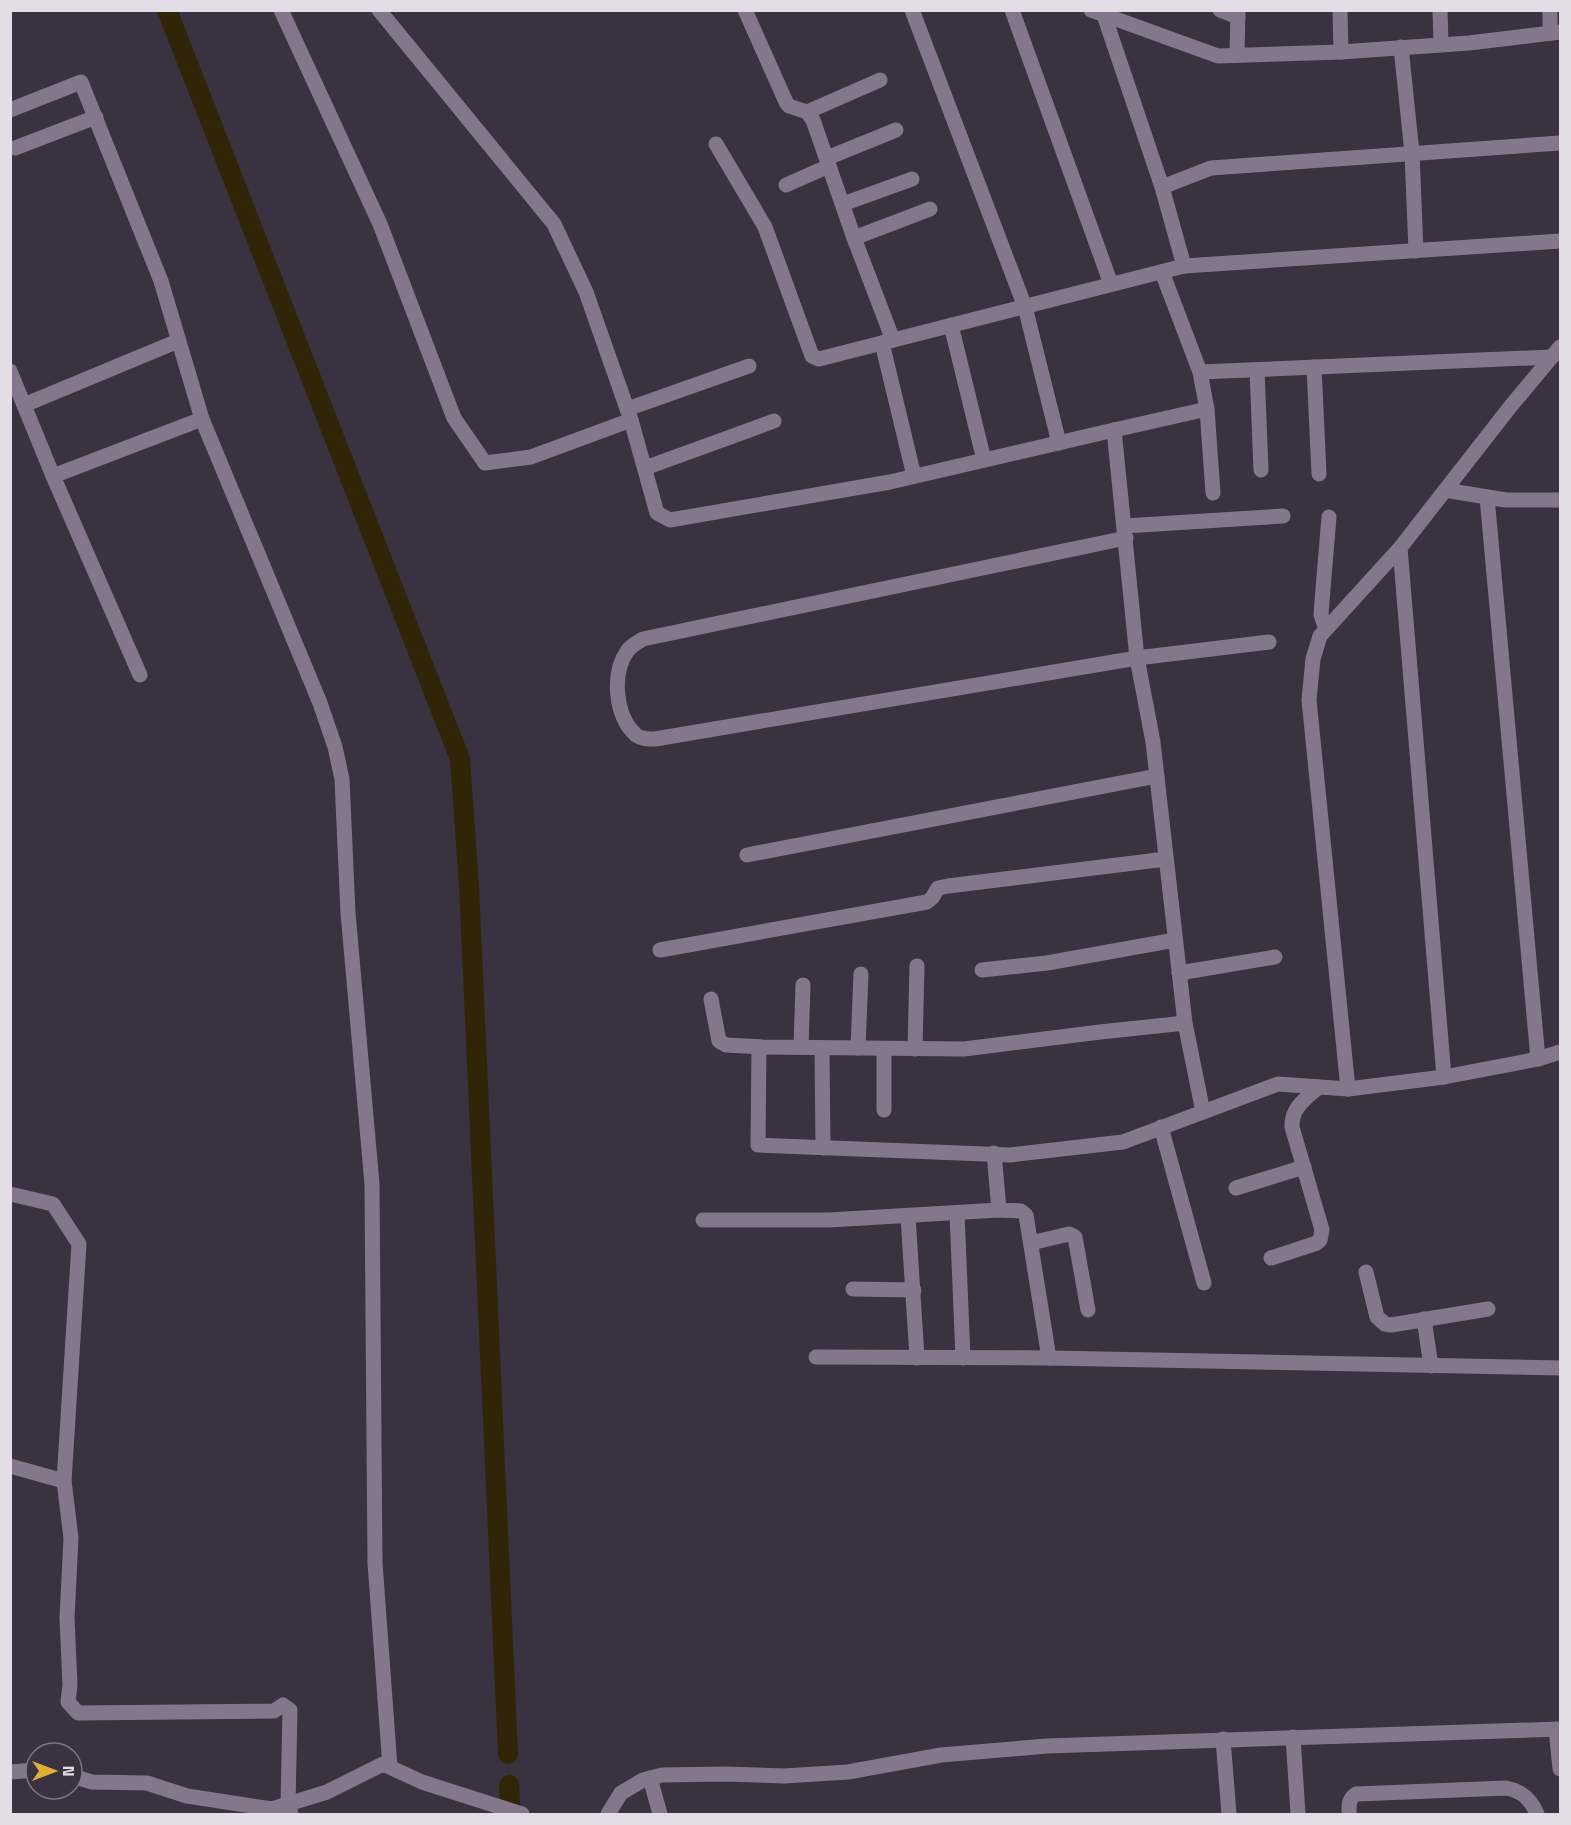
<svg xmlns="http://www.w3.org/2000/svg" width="1571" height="1825" font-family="'Space Grotesk',sans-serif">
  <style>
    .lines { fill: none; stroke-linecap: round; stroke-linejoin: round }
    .canal { stroke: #312508; stroke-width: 20 }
    .minor { stroke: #84778c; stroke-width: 15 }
  </style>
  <rect width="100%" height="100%" fill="#3a3240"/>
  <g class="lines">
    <g class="canal">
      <path d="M167,10l293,749 9,127 39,868"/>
      <path d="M509,1785l2,29"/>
    </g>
    <g class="minor">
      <path d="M281,10l99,214 74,194 31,45 46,-6 100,-37"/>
      <path d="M379,10l175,214 32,68 45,128 26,93 13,7 220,-38 224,-52 23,228 132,-16"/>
      <path d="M745,10l41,92 3,4 18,6 6,8 41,118 39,102"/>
      <path d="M912,10l113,297 34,136"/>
      <path d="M1012,10l99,274"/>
      <path d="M1091,10l127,46 123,-4 128,-9 91,-11"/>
      <path d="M1220,10l18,7"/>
      <path d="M1340,10l1,42"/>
      <path d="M1440,10l1,34"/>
      <path d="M1550,10v23"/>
      <path d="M1104,15l58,172 22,79"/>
      <path d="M1401,47l11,106 4,98"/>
      <path d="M1237,55l1,-45"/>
      <path d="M10,110l71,-28 80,199 41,138 118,284 15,44 7,32 6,134 24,271 3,379 15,204"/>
      <path d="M807,112l73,-32"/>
      <path d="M716,144l49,83 47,129 7,3 365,-93 376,-25"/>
      <path d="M15,148l81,-31"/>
      <path d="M827,158l69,-28"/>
      <path d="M786,185l43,-19"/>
      <path d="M1162,187l49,-19 349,-25"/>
      <path d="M843,204l69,-25"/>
      <path d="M854,238l76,-29"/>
      <path d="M1162,272l38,100 7,37 6,84"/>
      <path d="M951,325l33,135"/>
      <path d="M882,343l32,133"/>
      <path d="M1314,367l5,107"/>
      <path d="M1257,370l4,100"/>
      <path d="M10,371l43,105 87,199"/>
      <path d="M1200,372l352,-15"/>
      <path d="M24,405l154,-64"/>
      <path d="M627,409l122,-43"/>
      <path d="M1114,430l93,-21"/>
      <path d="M645,468l129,-47"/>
      <path d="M53,476l149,-57"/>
      <path d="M1445,490l42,7"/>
      <path d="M1125,526l158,-10"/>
      <path d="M1126,538l-483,101c-5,3 -11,6 -15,11 -17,23 -13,66 8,85 5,4 12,4 19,4l482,-81 16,84 32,281 18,89"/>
      <path d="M1400,548l44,529"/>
      <path d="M1326,629l-5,-14 1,-14 7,-84"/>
      <path d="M747,855l410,-79"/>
      <path d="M660,950l267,-48 5,-4 6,-10 10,-2 218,-27"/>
      <path d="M982,970l65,-7 128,-23"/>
      <path d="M1179,973l96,-16"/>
      <path d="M711,999l8,42 7,4 37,2 201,2 136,-17 85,-9"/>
      <path d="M759,1047l-1,98 252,10 113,-13 155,-58 70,5 96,-12 94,-18 22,-7"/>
      <path d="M801,1047l2,-62"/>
      <path d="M822,1048l1,100"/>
      <path d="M858,1048l3,-74"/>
      <path d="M884,1049v61"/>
      <path d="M915,1049l2,-83"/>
      <path d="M1538,1059l-51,-562 19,3h54"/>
      <path d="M1348,1089l-39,-389 4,-41 7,-23 80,-88 110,-141 50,-60"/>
      <path d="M1161,1127l43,156"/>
      <path d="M994,1153l5,57 22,1 5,4 23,143"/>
      <path d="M1236,1188l68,-21"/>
      <path d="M10,1194l43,10 26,40 -15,237 7,57 -4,80 3,67 -2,17 10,11 196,-2 9,-6 7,5 -2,94 3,10"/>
      <path d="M957,1213l6,145"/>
      <path d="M908,1216l9,142"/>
      <path d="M703,1220h126l170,-10"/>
      <path d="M1031,1243l38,-9 6,3 13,73"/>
      <path d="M1271,1258l46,-15 3,-3 2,-10 -30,-103c-1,-19 14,-29 27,-40"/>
      <path d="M1366,1272l11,45 8,7 6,1 97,-16"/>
      <path d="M853,1289l61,1"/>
      <path d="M1424,1319l7,47"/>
      <path d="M816,1357l233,1 511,10"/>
      <path d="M10,1466l54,15"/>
      <path d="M1556,1729l4,40"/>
      <path d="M1293,1737l5,77"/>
      <path d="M1223,1739l6,75"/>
      <path d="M10,1772l26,-2"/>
      <path d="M72,1776l20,6 55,1 40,13 85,13 55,-17 56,-28 39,18 100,32"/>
      <path d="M650,1778l10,36"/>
      <path d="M608,1814l13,-21 22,-13 19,-5 64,-1 58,2 64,-4 93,-17 106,-9 513,-17"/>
      <path d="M1349,1814c0,-8 -1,-15 7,-20l150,-6c16,3 25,11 31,26"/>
    </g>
  </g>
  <rect width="1571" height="1825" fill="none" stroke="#e3dee6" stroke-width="24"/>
  <g transform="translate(54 1771) rotate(90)"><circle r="28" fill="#3a3240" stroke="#7e7782" stroke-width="1.5"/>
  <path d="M0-4.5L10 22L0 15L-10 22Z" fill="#e0b034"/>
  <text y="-9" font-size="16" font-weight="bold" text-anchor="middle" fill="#e3dee6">N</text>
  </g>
</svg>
